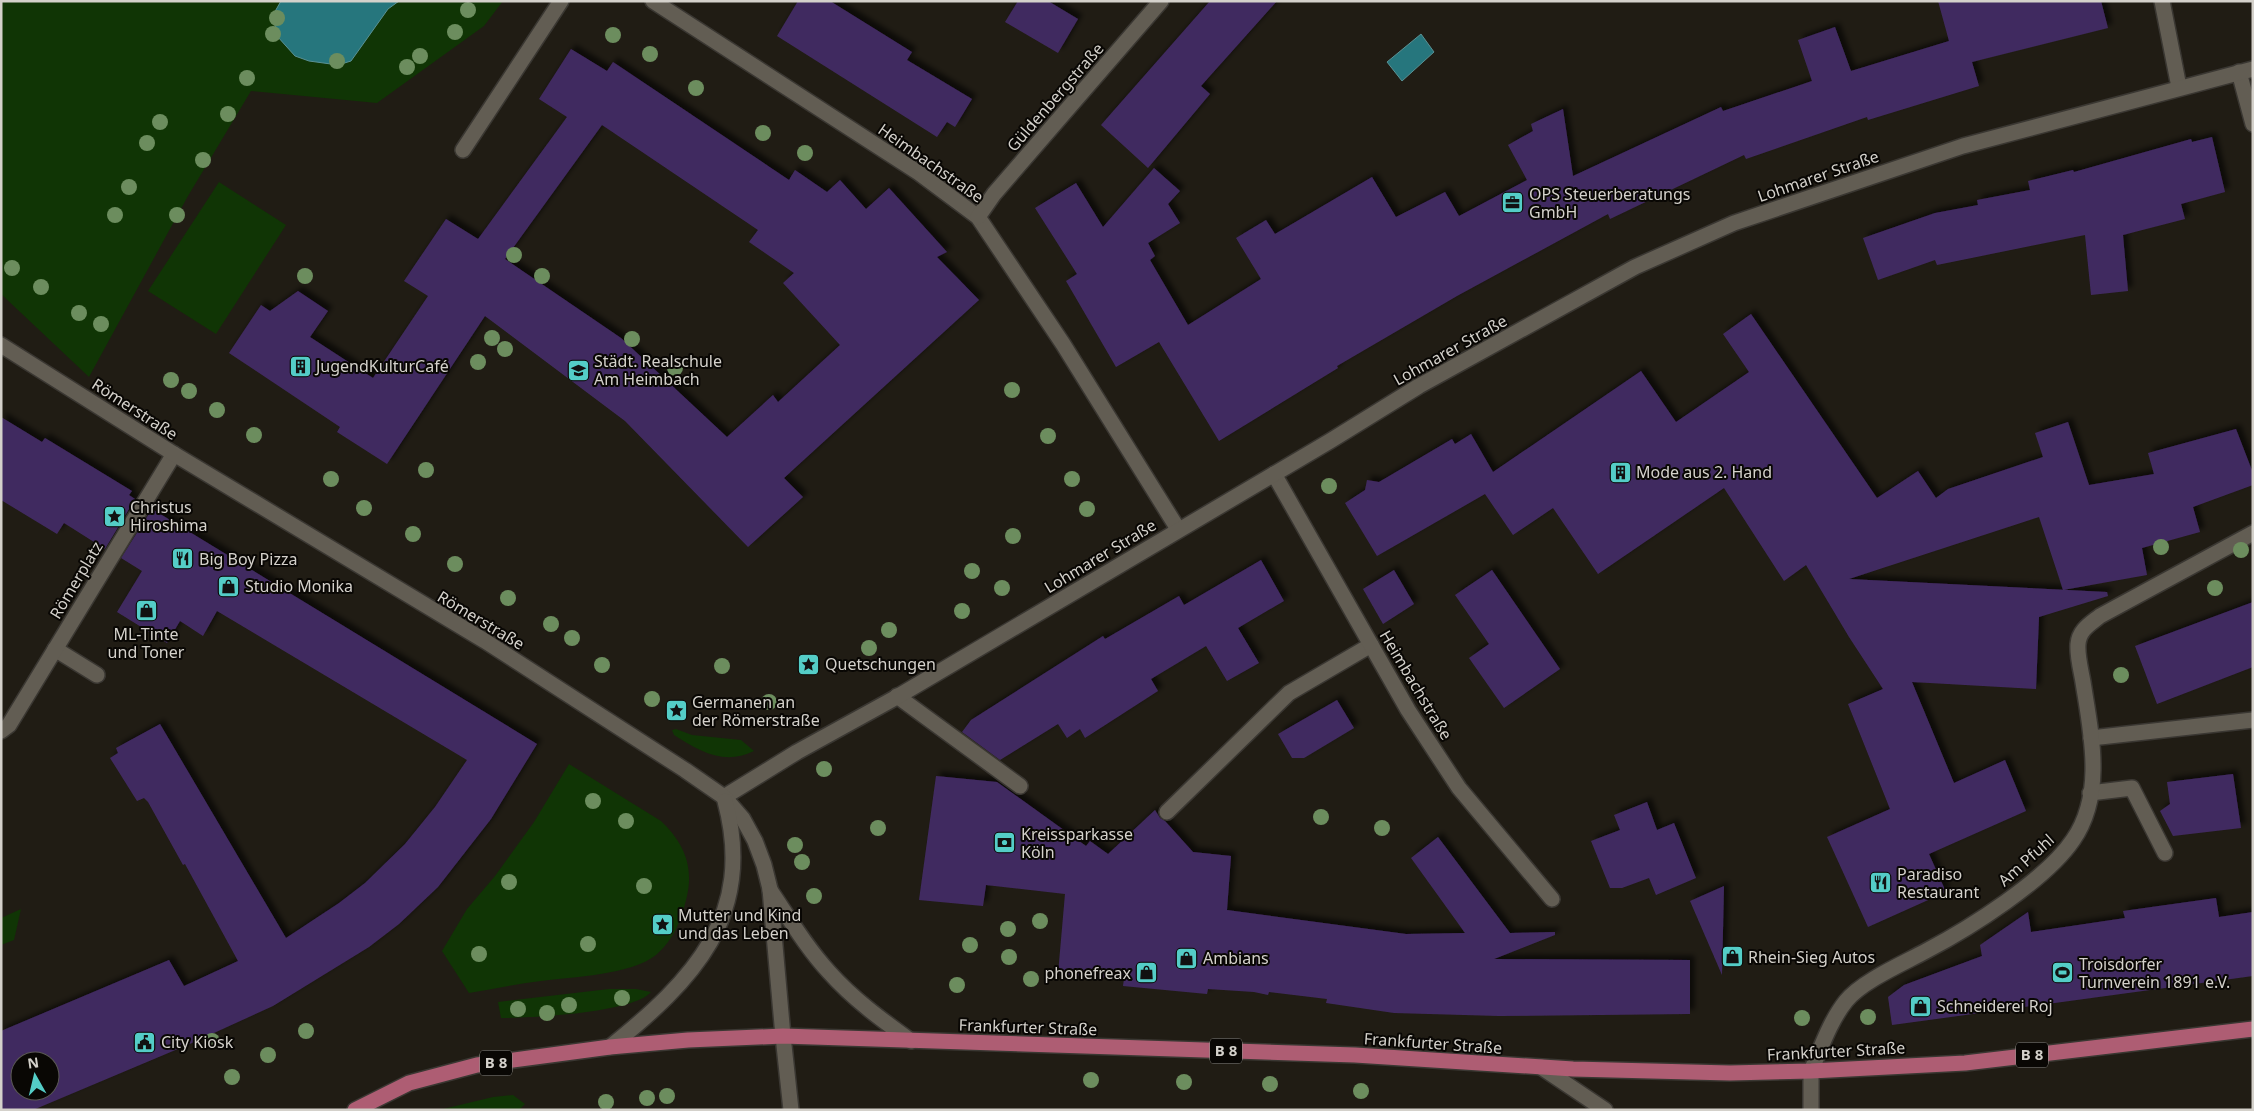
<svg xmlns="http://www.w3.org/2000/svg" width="2254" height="1111" font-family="'Noto Sans',sans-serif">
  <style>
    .green { fill: #103505 }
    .water { fill: #26767d; stroke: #5a9194 }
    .building { fill: #412a61; fill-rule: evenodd; filter: url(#shadow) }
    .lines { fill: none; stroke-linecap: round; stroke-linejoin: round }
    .lane-casing { stroke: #3a3732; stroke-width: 18 }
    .street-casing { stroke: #3a3732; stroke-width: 18 }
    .secondary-casing { stroke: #3a3732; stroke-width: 18 }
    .primary-casing { stroke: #3a3732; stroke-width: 18 }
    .lane { stroke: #625d53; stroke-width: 15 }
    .street { stroke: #625d53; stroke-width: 15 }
    .secondary { stroke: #625d53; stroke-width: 15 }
    .primary { stroke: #ae5d73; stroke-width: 15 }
    .tree { fill: #6c8d5e }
    .labels { text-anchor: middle; stroke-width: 4; stroke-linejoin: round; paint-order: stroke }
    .shield { fill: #090704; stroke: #97948f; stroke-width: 1 }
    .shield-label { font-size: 15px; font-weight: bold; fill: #d4d1cb }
    .street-label { font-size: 16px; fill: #d4d1cb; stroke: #090704 }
    .poi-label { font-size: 16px; fill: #d4d1cb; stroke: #090704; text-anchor: start }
  </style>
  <defs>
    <filter id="shadow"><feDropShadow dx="4.5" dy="-4.5" stdDeviation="2.5" flood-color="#0009"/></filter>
  </defs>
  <rect width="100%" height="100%" fill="#201c14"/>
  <g class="green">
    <path d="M1,1h502l-19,25 -107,77 -126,-12 -63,105 -99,181 -88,-83z"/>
    <path d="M219,182l67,43 -70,109 -68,-43z"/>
    <path d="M676,729l16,6 49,5 13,11c-30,15 -55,0 -80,-16l-2,-5z"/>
    <path d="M569,764l92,57c22,21 33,44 26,75 -5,22 -13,44 -31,59 -25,20 -84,22 -115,26 -24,3 -48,8 -72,12l-27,-42 25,-42 28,-33 39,-54z"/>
    <path d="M21,909l-7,31 -13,5v-27z"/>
    <path d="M609,989h27l15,3c-18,21 -121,26 -150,26l-3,-16z"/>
    <path d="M513,1095l12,9 -6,6h-80l54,-13z"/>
  </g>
  <g class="water">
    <path d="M281,1h118l-11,8 -37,52 -13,4 -29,-4 -14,-5 -18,-20 -4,-21z"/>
    <path d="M1421,34l13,18 -32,29 -15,-19z"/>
  </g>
  <g class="building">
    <path d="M798,1h32l82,51 -5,8 65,39 -17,28 -8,-5 -10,15 -160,-101z"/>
    <path d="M1018,1h30l30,18 -20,34 -53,-31z"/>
    <path d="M1210,1h67l-76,85 9,8 -62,74 -47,-43z"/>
    <path d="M1938,1h163l7,27 -136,34 7,24 -111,34 -1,-3 -121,42 -2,-4 -134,64 -2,-5 -151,82 -120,70 1,2 -119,73 -60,-99 -43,25 -50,-86 11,-7 -42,-66 41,-25 27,44 51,-59 26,23 -12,13 12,19 -32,20 7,13 -5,4 38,65 73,-46 -25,-41 30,-18 9,14 97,-57 24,40 49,-25 14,24 68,-36 -19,-35 25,-14 -2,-7 32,-15 10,67 148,-69 2,4 89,-30 -14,-41 37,-13 16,44 98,-30z"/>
    <path d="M571,49l36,22 6,-9 176,118 6,-10 32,22 13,-12 26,29 23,-21 58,64 -10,5 42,43 -195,178 19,19 -55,50 -123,-126 -140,-105 -98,148 -50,-32 3,-5 -111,-74 32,-48 9,6 28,-20 30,20 -18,26 63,41 55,-82 -24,-15 42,-62 32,20 89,-122 -28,-18zM602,125l156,105 -9,12 45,31 -11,10 57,62 -62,57 -5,-7 -46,42 -106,-99 -116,-79z"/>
    <path d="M2212,137l13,55 -44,12 4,15 -62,16 5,56 -37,4 -6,-60 -148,30 -2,-5 -57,20 -15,-42 72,-25 43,-8 -1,-5 53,-10 -2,-9 45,-11 1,2 117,-33 1,3z"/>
    <path d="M1751,314l126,184 41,-27 18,27 12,-9 95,-32 -8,-24 33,-11 21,63 65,-11 -6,-21 88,-24 17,44v12l-60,22 7,25 -58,16 5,27 -84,15 -24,-73 -190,62 258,13 1,4 -69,21 -3,72 -124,-7 42,101 51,-23 21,51 -97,43 17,38 -78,35 -41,-90 63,-28 -42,-105 35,-15 -34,-52 -43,-72 -22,16 -60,-93 -126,86 -45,-66 -40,27 -28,-41 -108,62 -32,-53 20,-13 2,-10 12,2 73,-43 3,5 16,-10 22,38 148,-101 35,51 73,-50 -26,-38z"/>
    <path d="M1,417l41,25 3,-4 87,53 -3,4 6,4 -30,50 -41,-26 -7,11 -56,-34z"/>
    <path d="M152,509l385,235 -46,75 -53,68 -39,37 -30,23 -96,59 -81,37 -159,67h-32v-79l168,-71 15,26 54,-25 -53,-97 -2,1 -35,-63 -4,-4 -7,3 -27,-43 8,-5 -2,-5 44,-24 126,214 53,-35 26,-20 40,-39 30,-37 32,-47 -250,-149 -14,25 -23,-15 -13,22 -50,-31 25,-41 -21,-13zM20,1061h30v30h-30z"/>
    <path d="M1261,560l23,41 -46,27 21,35 -32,18 -21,-35 -55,33 7,12 -73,47 -5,-9 -13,9 -9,-14 -58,36 -38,-28 9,-12 132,-84 2,3 74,-43 5,9z"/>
    <path d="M1394,570l20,34 -31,20 -20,-35z"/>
    <path d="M1492,570l68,99 -56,39 -35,-50 20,-14 -34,-49z"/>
    <path d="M2253,602v65l-96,37 -22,-58z"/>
    <path d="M1337,700l17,28 -50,30h-12l-14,-24z"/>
    <path d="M2233,774l8,54 -68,8 -13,-25 10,-7 -3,-22z"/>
    <path d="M936,776l61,6 89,64 4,-5 18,13 47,-44 5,8 5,3 28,31 38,4 -4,54 179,24 59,-1 -54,-75 27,-21 72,96 45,-1v3l-61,24 196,1v54l-191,2 -105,-3 -68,-10 1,-4 -58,-7 -1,3 -14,-3 -46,-3 -1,5 -84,-8 1,-7 -66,-5 7,-80 -79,-9 -3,21 -64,-6z"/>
    <path d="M1647,802l10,28 17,-7 22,55 -40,17 -7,-17 -27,10h-12l-19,-47 29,-11 -6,-15z"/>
    <path d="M1724,886l-2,89 -32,-74z"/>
    <path d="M2216,898l3,19 34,-5v64l-361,49 -4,-28 16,-12 78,-29 -2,-11 48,-33 3,20 94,-14 -2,-7z"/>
  </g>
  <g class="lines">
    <defs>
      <g id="lane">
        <path d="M2239,72l14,52"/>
        <path d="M463,150l98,-149"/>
        <path d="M55,649l42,26"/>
        <path d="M897,696l123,90"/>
        <path d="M1,731l8,-6 165,-271"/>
        <path d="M2091,738l162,-18"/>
        <path d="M2090,793l42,-5 33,65"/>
        <path d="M1167,812l122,-119 82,-48"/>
      </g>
      <g id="street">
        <path d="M653,1l266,172 59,44 85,127 115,185"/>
        <path d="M2162,1l17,86"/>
        <path d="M978,217l16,-23 167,-193"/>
        <path d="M1274,474l134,236 51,78 93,111"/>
        <path d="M724,797l73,-45 98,-54 435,-257 89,-55 216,-119 99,-44 229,-77 290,-77"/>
        <path d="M783,1036l8,74"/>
        <path d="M1811,1071c10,-23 19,-50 35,-70 16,-20 58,-38 80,-50 44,-23 120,-71 147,-111 32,-46 18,-107 10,-158 -2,-12 -6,-26 -5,-38 1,-14 12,-20 22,-28l153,-83"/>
      </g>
      <g id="secondary">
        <path d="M1,345l173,109 311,187 200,129 39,27 19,22 12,22 9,24 6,24 13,147"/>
        <path d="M770,890c19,28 36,57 59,82 24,27 53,48 82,69"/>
        <path d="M610,1047c83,-67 146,-131 115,-246"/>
        <path d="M1541,1067l64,43"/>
        <path d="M1811,1071v39"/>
      </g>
      <path id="primary" d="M355,1110l54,-27 68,-18 133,-18 78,-7 95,-4 572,19 218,14 157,4 81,-2 154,-8 288,-34"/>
    </defs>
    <use href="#lane" class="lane-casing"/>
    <use href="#street" class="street-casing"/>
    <use href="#secondary" class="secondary-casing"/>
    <use href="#primary" class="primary-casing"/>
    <use href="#lane" class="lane"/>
    <use href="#street" class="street"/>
    <use href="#secondary" class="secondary"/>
    <use href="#primary" class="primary"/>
  </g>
  <g class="tree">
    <circle cx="468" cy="10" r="8"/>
    <circle cx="277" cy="18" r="8"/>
    <circle cx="455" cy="32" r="8"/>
    <circle cx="273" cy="34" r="8"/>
    <circle cx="613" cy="35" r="8"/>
    <circle cx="650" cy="54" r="8"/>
    <circle cx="420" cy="56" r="8"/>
    <circle cx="337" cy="61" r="8"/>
    <circle cx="407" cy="67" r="8"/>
    <circle cx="247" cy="78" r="8"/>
    <circle cx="696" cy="88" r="8"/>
    <circle cx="228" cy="114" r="8"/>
    <circle cx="160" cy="122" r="8"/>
    <circle cx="763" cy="133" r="8"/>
    <circle cx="147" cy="143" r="8"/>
    <circle cx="805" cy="153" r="8"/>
    <circle cx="203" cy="160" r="8"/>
    <circle cx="129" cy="187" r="8"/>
    <circle cx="115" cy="215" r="8"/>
    <circle cx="177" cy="215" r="8"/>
    <circle cx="514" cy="255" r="8"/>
    <circle cx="12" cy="268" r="8"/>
    <circle cx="305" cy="276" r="8"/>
    <circle cx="542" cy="276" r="8"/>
    <circle cx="41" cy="287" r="8"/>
    <circle cx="79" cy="313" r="8"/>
    <circle cx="101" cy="324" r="8"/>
    <circle cx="492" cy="338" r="8"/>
    <circle cx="632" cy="339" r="8"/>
    <circle cx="505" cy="349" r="8"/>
    <circle cx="478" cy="362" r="8"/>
    <circle cx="675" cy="368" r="8"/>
    <circle cx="171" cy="380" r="8"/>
    <circle cx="1012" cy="390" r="8"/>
    <circle cx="189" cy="391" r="8"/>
    <circle cx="217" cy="410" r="8"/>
    <circle cx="254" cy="435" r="8"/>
    <circle cx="1048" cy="436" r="8"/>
    <circle cx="426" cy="470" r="8"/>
    <circle cx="331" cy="479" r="8"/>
    <circle cx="1072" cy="479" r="8"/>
    <circle cx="1329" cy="486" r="8"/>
    <circle cx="364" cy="508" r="8"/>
    <circle cx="1087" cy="509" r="8"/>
    <circle cx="413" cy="534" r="8"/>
    <circle cx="1013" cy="536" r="8"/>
    <circle cx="2161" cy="547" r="8"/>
    <circle cx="2241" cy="550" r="8"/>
    <circle cx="455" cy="564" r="8"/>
    <circle cx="972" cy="571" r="8"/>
    <circle cx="1002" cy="588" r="8"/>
    <circle cx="2215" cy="588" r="8"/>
    <circle cx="508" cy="598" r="8"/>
    <circle cx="962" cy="611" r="8"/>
    <circle cx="551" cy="624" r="8"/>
    <circle cx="889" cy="630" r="8"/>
    <circle cx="572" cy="638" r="8"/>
    <circle cx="869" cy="648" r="8"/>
    <circle cx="602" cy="665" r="8"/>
    <circle cx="722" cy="666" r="8"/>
    <circle cx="2121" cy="675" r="8"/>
    <circle cx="652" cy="699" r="8"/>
    <circle cx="769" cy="702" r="8"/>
    <circle cx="824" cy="769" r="8"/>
    <circle cx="593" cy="801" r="8"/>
    <circle cx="1321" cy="817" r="8"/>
    <circle cx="626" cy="821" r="8"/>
    <circle cx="878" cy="828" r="8"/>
    <circle cx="1382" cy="828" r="8"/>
    <circle cx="795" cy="845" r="8"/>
    <circle cx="802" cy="862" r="8"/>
    <circle cx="509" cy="882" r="8"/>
    <circle cx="644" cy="886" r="8"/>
    <circle cx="814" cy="896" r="8"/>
    <circle cx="1040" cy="921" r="8"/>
    <circle cx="1008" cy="929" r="8"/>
    <circle cx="588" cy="944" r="8"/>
    <circle cx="970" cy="945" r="8"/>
    <circle cx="479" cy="954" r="8"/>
    <circle cx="1009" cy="957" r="8"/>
    <circle cx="1031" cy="979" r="8"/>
    <circle cx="957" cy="985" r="8"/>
    <circle cx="622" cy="998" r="8"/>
    <circle cx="569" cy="1005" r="8"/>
    <circle cx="518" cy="1009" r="8"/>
    <circle cx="547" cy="1013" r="8"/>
    <circle cx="1868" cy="1017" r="8"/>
    <circle cx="1802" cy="1018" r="8"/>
    <circle cx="306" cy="1031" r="8"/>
    <circle cx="212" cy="1041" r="8"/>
    <circle cx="268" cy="1055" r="8"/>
    <circle cx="232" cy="1077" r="8"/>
    <circle cx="1091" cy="1080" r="8"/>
    <circle cx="1184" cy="1082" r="8"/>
    <circle cx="1270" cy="1084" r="8"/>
    <circle cx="1361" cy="1091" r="8"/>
    <circle cx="667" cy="1096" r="8"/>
    <circle cx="647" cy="1098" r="8"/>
    <circle cx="606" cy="1102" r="8"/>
  </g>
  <defs>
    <symbol id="office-square" viewBox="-11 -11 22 22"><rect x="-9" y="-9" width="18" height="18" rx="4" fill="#54cdc7" stroke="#090704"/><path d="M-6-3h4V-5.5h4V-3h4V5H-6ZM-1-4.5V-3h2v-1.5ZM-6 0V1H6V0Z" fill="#111"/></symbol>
    <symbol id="building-square" viewBox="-11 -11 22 22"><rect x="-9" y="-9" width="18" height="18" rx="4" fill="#54cdc7" stroke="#090704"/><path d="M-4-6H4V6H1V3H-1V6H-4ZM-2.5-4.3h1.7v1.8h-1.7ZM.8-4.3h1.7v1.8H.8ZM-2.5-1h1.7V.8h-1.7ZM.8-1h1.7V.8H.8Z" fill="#111"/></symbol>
    <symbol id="school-square" viewBox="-11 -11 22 22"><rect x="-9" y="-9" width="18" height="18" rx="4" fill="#54cdc7" stroke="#090704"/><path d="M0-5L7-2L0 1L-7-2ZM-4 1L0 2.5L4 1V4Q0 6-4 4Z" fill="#111"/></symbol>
    <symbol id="sight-square" viewBox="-11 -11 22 22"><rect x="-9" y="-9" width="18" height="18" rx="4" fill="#54cdc7" stroke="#090704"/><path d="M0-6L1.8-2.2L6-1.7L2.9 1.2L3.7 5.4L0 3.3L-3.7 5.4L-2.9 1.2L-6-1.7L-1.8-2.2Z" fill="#111"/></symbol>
    <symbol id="restaurant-square" viewBox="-11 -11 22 22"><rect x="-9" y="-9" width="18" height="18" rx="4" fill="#54cdc7" stroke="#090704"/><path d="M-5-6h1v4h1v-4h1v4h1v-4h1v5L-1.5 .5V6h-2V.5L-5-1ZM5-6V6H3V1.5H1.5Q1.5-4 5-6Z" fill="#111"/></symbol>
    <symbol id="shop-square" viewBox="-11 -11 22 22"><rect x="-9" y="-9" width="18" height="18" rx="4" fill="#54cdc7" stroke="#090704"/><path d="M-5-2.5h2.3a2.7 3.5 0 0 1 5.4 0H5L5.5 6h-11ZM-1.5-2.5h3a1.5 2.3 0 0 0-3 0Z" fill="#111"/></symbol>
    <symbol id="bank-square" viewBox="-11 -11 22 22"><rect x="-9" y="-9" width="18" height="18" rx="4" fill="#54cdc7" stroke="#090704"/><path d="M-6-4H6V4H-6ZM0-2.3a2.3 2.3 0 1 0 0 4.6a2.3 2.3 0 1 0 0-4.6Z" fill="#111"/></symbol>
    <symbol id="stadium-square" viewBox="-11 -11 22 22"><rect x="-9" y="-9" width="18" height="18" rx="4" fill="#54cdc7" stroke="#090704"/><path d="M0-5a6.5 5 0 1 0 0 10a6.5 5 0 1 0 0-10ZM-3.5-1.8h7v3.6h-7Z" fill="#111"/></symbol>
    <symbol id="civic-square" viewBox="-11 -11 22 22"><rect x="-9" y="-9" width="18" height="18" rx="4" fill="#54cdc7" stroke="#090704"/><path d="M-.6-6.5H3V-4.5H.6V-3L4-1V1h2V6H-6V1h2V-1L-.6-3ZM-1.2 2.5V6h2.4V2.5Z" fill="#111"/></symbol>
  </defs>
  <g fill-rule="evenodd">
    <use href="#office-square" x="1500" y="190" width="25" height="25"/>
    <use href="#building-square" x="288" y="354" width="25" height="25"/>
    <use href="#school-square" x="566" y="358" width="25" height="25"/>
    <use href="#building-square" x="1608" y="460" width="25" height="25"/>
    <use href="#sight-square" x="102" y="504" width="25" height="25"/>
    <use href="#restaurant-square" x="170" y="546" width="25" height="25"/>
    <use href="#shop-square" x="216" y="574" width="25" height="25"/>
    <use href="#shop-square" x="134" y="598" width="25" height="25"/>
    <use href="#sight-square" x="796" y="652" width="25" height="25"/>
    <use href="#sight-square" x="664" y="698" width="25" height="25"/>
    <use href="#bank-square" x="992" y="830" width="25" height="25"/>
    <use href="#restaurant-square" x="1868" y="870" width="25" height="25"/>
    <use href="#sight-square" x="650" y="912" width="25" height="25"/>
    <use href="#shop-square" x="1720" y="944" width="25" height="25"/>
    <use href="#shop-square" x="1174" y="946" width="25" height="25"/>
    <use href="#shop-square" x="1134" y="960" width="25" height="25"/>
    <use href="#stadium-square" x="2050" y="960" width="25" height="25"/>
    <use href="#shop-square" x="1908" y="994" width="25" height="25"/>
    <use href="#civic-square" x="132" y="1030" width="25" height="25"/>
  </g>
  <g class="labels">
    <g class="shield">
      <rect x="1210" y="1038.5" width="32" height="25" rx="4"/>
      <rect x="2016" y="1042.5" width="32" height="25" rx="4"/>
      <rect x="480" y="1050.5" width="32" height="25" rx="4"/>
    </g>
    <g class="shield-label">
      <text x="1226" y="1056">B 8</text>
      <text x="2032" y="1060">B 8</text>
      <text x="496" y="1068">B 8</text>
    </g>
    <g class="street-label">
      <text transform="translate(1055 97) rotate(-49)" y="6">Güldenbergstraße</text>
      <text transform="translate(931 163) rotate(35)" y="6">Heimbachstraße</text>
      <text transform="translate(1818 176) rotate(-19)" y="6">Lohmarer Straße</text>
      <text transform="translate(1450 350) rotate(-29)" y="6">Lohmarer Straße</text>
      <text transform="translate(135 409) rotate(33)" y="6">Römerstraße</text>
      <text transform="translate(1100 556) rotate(-31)" y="6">Lohmarer Straße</text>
      <text transform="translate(76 580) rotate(-59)" y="6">Römerplatz</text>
      <text transform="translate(481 620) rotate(31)" y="6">Römerstraße</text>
      <text transform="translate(1416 685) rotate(59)" y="6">Heimbachstraße</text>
      <text transform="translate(2026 860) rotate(-42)" y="6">Am Pfuhl</text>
      <text transform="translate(1028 1027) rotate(2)" y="6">Frankfurter Straße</text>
      <text transform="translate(1433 1043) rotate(4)" y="6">Frankfurter Straße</text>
      <text transform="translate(1836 1051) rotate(-3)" y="6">Frankfurter Straße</text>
    </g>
    <g class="poi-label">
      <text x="1529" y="200">OPS Steuerberatungs<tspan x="1529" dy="18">GmbH</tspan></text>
      <text x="594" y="367">Städt. Realschule<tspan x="594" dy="18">Am Heimbach</tspan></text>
      <text x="316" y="372">JugendKulturCafé</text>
      <text x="1636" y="478">Mode aus 2. Hand</text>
      <text x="130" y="513">Christus<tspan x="130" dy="18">Hiroshima</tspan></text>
      <text x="199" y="565">Big Boy Pizza</text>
      <text x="245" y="592">Studio Monika</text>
      <text x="146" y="640" text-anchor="middle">ML-Tinte<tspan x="146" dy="18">und Toner</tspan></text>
      <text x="825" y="670">Quetschungen</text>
      <text x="692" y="708">Germanen an<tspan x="692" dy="18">der Römerstraße</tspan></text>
      <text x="1021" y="840">Kreissparkasse<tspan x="1021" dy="18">Köln</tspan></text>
      <text x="1897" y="880">Paradiso<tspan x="1897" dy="18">Restaurant</tspan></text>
      <text x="678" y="921">Mutter und Kind<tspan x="678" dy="18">und das Leben</tspan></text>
      <text x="1748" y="963">Rhein-Sieg Autos</text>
      <text x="1203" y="964">Ambians</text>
      <text x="2079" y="970">Troisdorfer<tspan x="2079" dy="18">Turnverein 1891 e.V.</tspan></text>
      <text x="1131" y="979" text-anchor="end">phonefreax</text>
      <text x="1937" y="1012">Schneiderei Roj</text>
      <text x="161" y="1048">City Kiosk</text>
    </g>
  </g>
  <rect width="2254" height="1111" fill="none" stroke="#d4d1cb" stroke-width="5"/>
  <g transform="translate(35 1076) rotate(352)"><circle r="24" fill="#090704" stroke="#5a5854"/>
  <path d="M0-4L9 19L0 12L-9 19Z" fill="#54cdc7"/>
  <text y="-8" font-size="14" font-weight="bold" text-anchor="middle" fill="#d4d1cb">N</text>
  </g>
</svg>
